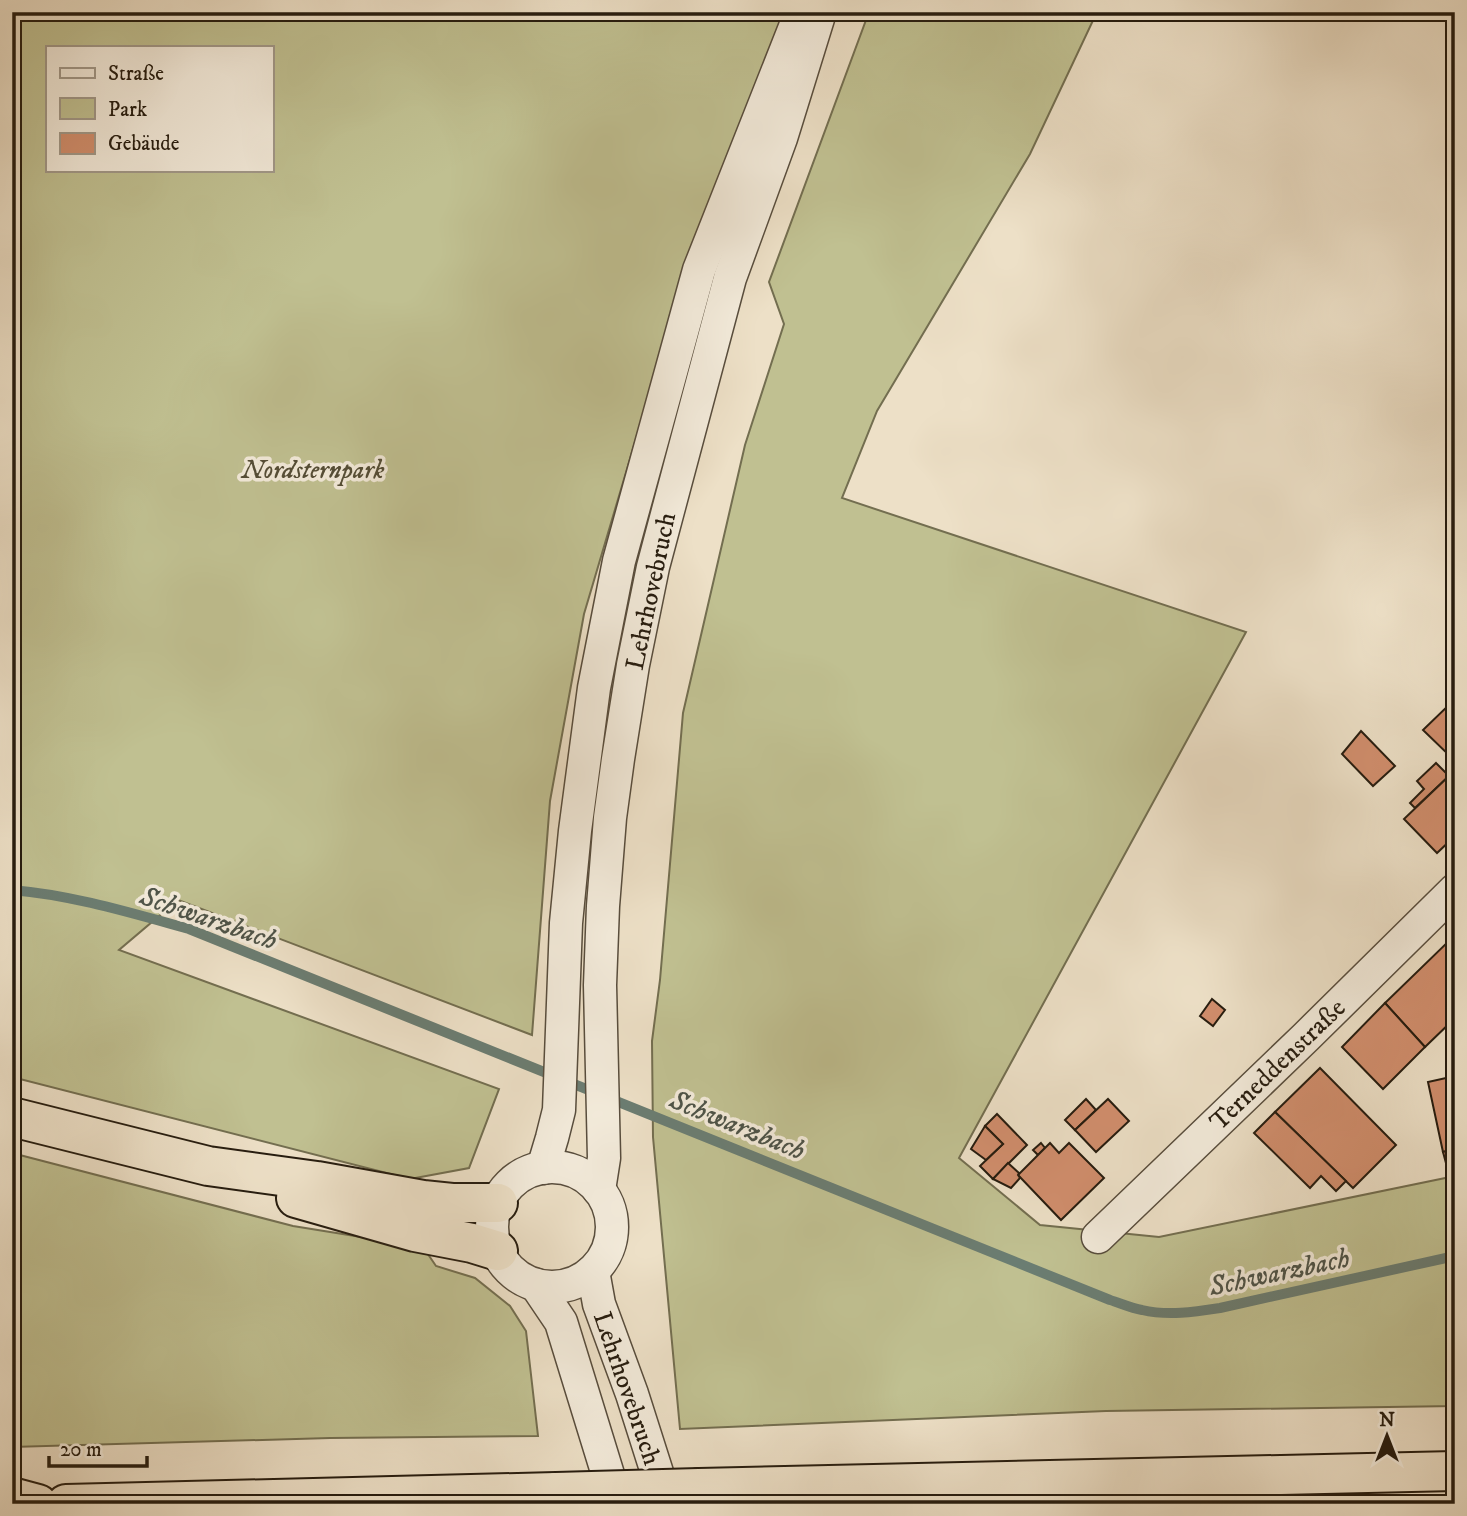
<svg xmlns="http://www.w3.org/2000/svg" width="1467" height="1516" font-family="'IM FELL DW Pica',serif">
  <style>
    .green { fill: #c0c091; stroke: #736e50; stroke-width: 2; fill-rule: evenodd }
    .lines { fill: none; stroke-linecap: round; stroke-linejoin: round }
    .stream { stroke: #6b7d72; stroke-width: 10 }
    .building { fill: #d18e6d; stroke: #261c0f; stroke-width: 2 }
    .minor-casing { stroke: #584d3d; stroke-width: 35 }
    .highway-casing { stroke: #261c0f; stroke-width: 42 }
    .minor { stroke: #f3ebdb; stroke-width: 32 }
    .highway { stroke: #ede0c7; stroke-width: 38 }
    .highway-bridge-casing { stroke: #261c0f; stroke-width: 42; stroke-linecap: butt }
    .highway-bridge { stroke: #ede0c7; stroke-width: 38 }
    .labels { text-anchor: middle; stroke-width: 7; stroke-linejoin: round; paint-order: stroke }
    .park-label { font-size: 26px; font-style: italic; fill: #544d36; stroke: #f3ebdb }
    .street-label { font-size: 26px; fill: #261c0f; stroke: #f3ebdb }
    .water-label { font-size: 28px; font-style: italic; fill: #4e5449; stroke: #f3ebdb }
  </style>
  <rect width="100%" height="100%" fill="#ede0c7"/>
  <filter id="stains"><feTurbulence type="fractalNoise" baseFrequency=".00286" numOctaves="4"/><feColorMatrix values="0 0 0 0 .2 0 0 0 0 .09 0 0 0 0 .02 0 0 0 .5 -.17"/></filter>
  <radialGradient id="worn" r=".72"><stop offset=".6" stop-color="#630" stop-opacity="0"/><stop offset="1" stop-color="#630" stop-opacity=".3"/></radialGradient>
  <g class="green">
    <path d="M12,12h772l-92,238 -108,364 -34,187 -18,234 -354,-135 -59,50 380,139 -30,79 -59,11 -398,-102zM47,47h224v123h-224z"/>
    <path d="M869,12h228l-67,142 -153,257 -35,87 404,134 -287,526 81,67 119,12 296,-61v230l-349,5 -426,18 -27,-292 -1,-96 8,-61 23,-267 62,-268 39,-121 -15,-42z"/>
    <path d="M12,1153l281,73 130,21 13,19 39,12 35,28 16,25 12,105 -208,2 -318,9z"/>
  </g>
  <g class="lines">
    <path class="stream" d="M12,890c60,5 119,23 177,39l921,371c10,3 21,8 32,10 26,6 52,2 78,-2l235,-52"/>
  </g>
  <g class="building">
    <path d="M1455,699v62l-32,-31z"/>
    <path d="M1361,731l34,35 -22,20 -31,-32z"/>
    <path d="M1436,763l13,13 -34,32 -5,-5 14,-14 -7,-8z"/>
    <path d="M1449,776l6,6v54l-18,17 -33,-34z"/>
    <path d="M1455,935v83l-30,29 -40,-44z"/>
    <path d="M1212,999l13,11 -12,16 -13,-10z"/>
    <path d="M1385,1003l40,44 -42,42 -41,-42z"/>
    <path d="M1320,1068l76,77 -43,43 -78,-76z"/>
    <path d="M1455,1076v73l-12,3 -15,-70z"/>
    <path d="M1086,1099l10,11 -21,20 -10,-10z"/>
    <path d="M1108,1099l21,22 -33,31 -21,-22z"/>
    <path d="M1275,1112l71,69 -10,10 -15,-15 -11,12 -56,-55z"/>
    <path d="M997,1114l30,31 -34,34 -13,-13 23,-22 -18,-18z"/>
    <path d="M985,1126l18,18 -17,16 -15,-11z"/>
    <path d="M1041,1143l4,5 -7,7 -5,-5z"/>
    <path d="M1050,1143l9,10 10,-10 35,35 -43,42 -43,-45z"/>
    <path d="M1455,1149v17l-8,1 -4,-15z"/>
    <path d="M1008,1163l11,10 -1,2 2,3 -9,10 -18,-9z"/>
  </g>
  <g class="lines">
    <defs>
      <g id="minor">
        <circle cx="552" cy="1227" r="60"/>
        <path d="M543,1168l9,-30 7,-28 7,-187 9,-92 19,-143 25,-127 80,-291 102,-258"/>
        <path d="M599,1190l5,-32 -4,-173 3,-79 7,-88 8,-59 15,-94 20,-98 77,-289 51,-140 39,-126"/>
        <path d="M1098,1237l208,-200 149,-147"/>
        <path d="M593,1271l6,33 33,90 35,110"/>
        <path d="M536,1285l25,37 56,182"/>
      </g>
      <g id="highway">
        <path d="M12,1117l196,49 109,15 106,19 29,3h46"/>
        <path d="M296,1198l119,34 57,11 26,8"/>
        <path d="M699,1488l756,-17"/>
        <path d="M12,1497l26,7"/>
        <path d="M66,1504l490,-12"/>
      </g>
    </defs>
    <use href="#minor" class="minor-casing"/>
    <use href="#highway" class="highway-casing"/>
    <use href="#minor" class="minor"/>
    <use href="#highway" class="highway"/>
    <defs>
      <path id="highway-bridge" d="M556,1492l143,-4"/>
    </defs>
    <use href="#highway-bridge" class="highway-bridge-casing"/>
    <use href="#highway-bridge" class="highway-bridge"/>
  </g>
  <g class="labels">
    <g class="park-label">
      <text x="313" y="478">Nordsternpark</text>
    </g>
    <g class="street-label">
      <text transform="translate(650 591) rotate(-78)" y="9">Lehrhovebruch</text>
      <text transform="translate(1277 1064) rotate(-44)" y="9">Terneddenstraße</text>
      <text transform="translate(628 1388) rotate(71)" y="9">Lehrhovebruch</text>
    </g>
    <g class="water-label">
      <text transform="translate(209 917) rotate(19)" y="10">Schwarzbach</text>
      <text transform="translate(738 1124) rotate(22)" y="10">Schwarzbach</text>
      <text transform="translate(1279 1271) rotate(-12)" y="10">Schwarzbach</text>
    </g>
  </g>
  <rect width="1467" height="1516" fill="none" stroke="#ede0c7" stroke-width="42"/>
  <rect x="14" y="14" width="1439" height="1488" fill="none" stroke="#261c0f" stroke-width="3.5"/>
  <rect x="21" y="21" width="1425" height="1474" fill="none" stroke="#261c0f" stroke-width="2"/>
  <rect x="46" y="46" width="228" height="126" fill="#f3ebdb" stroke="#a19889" stroke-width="2"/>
  <rect x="60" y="68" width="35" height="10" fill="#f3ebdb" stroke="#a19889" stroke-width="2"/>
  <text x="108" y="80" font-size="21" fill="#261c0f">Straße</text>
  <rect x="60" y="98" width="35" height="21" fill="#c0c091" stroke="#a19889" stroke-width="2"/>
  <text x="108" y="116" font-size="21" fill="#261c0f">Park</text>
  <rect x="60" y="133" width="35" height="21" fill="#d18e6d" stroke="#a19889" stroke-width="2"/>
  <text x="108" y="150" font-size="21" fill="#261c0f">Gebäude</text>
  <g transform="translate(1387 1436)" stroke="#f3ebdb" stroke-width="5" paint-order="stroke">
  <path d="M0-5L12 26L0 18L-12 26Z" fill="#261c0f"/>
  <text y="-10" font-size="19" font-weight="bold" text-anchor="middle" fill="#261c0f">N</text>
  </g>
  <path d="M49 1456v10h98v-10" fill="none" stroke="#261c0f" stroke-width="3.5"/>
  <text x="60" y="1456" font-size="21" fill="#261c0f" stroke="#f3ebdb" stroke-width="5" paint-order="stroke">20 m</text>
  <rect width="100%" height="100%" filter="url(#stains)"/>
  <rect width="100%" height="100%" fill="url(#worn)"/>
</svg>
